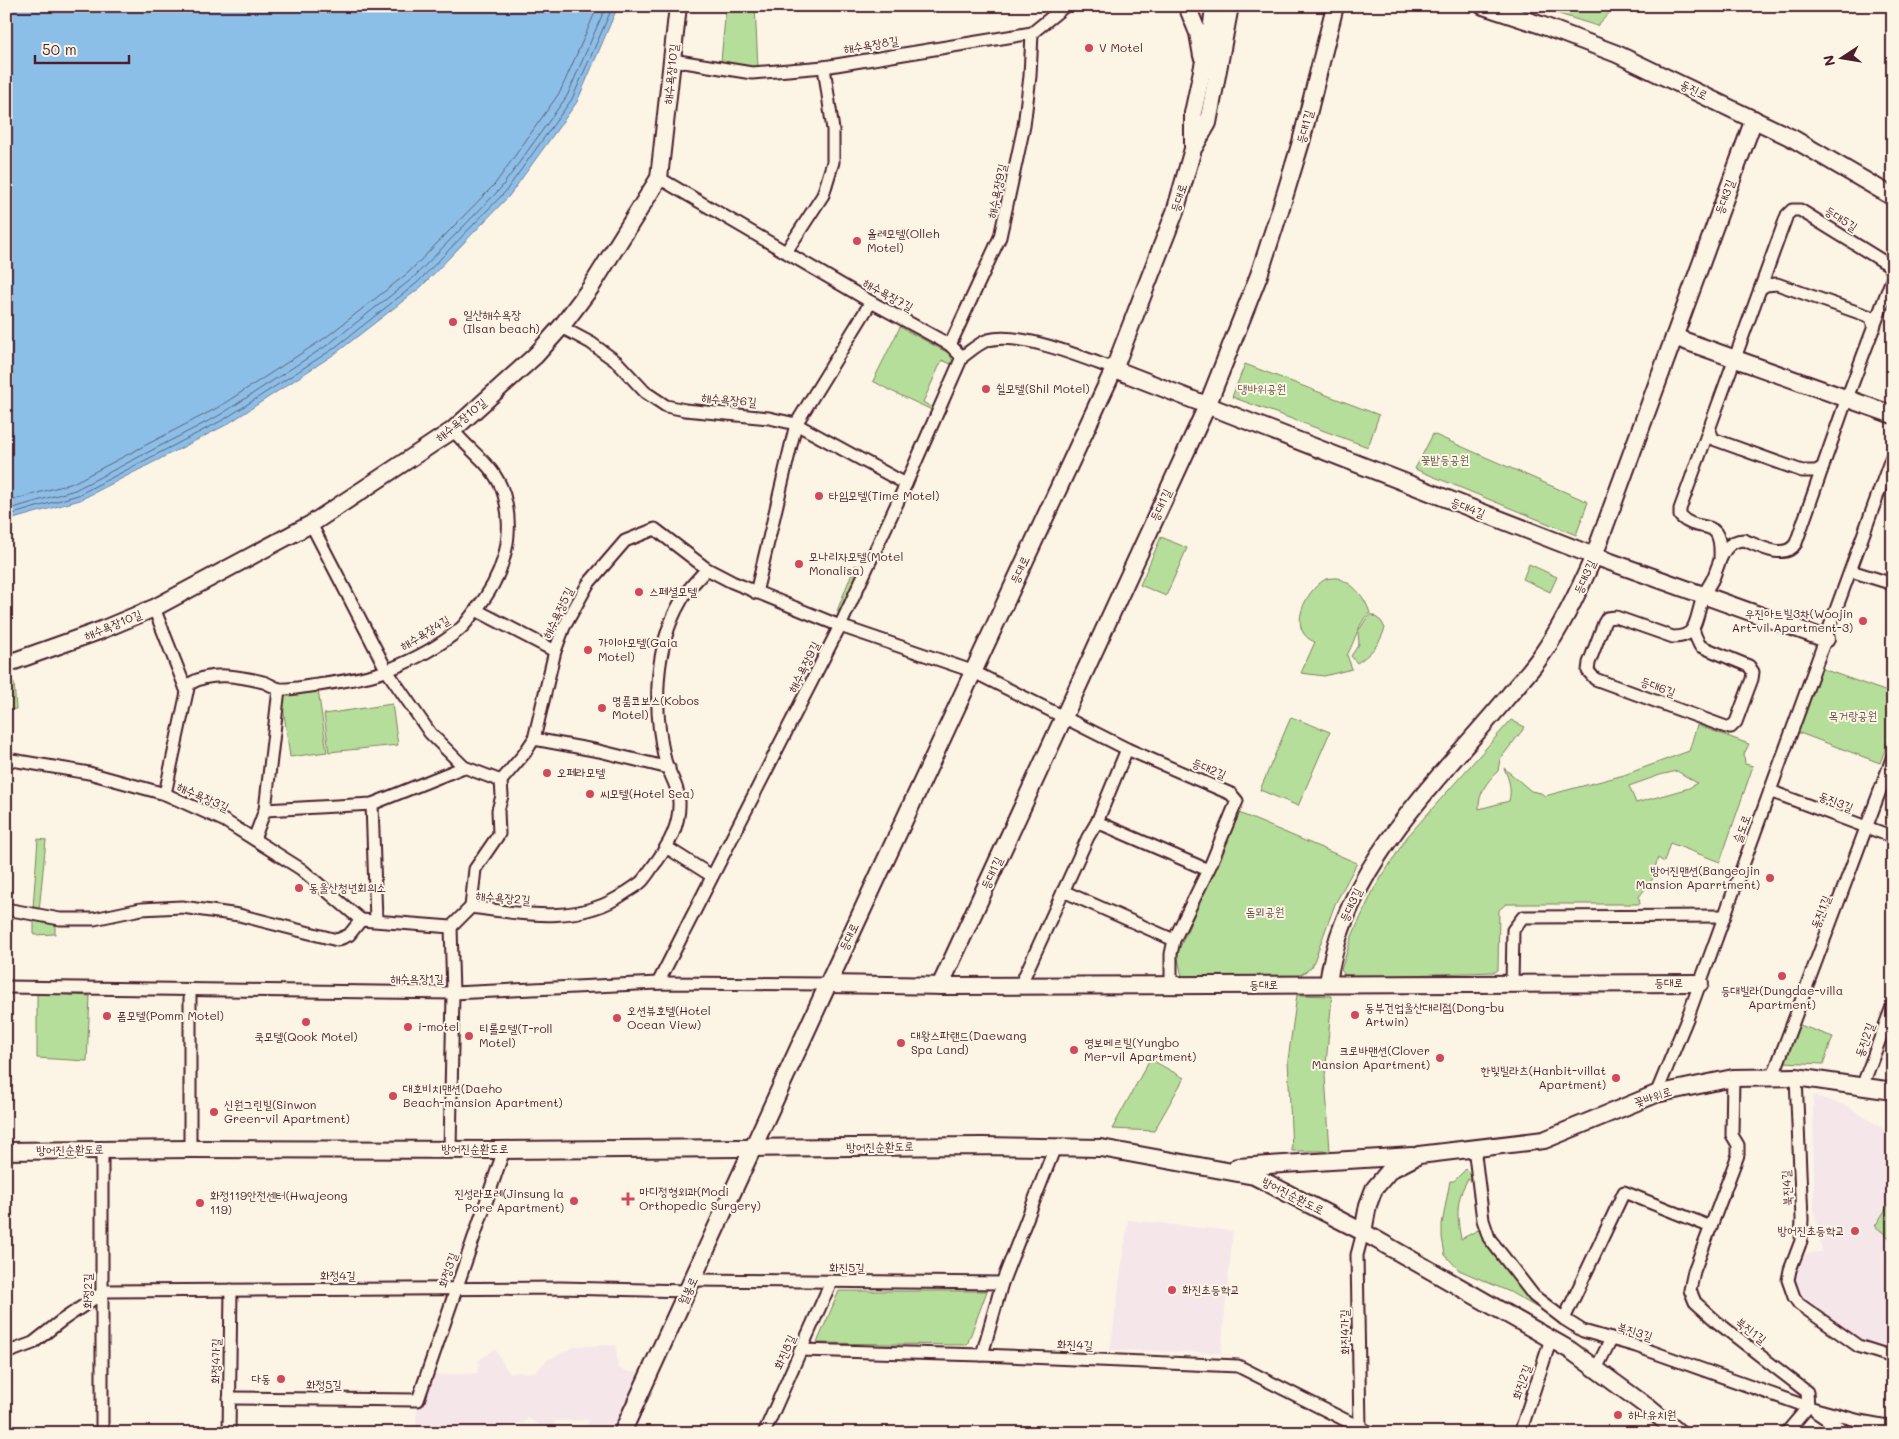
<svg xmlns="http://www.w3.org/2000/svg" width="1899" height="1439" font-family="Mali,'Poor Story',sans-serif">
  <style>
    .built { fill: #f5e7e9 }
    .green { fill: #b5de9a; stroke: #807e62; fill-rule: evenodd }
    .water { fill: #8cbfe8; stroke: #727f9c }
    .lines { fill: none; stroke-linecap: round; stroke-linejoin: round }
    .shore { stroke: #645f77; stroke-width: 1 }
    .street-casing { stroke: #4a1f2b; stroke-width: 15 }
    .secondary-casing { stroke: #4a1f2b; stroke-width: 20 }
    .street { stroke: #fcf5e5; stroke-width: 11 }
    .secondary { stroke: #fcf5e5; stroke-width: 16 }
    .poi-dot { fill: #d1495b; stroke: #fcf5e5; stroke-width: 2 }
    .labels { text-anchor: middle; stroke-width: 4; stroke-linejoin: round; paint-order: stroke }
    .street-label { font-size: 12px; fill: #4a1f2b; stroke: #fcf5e5 }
    .poi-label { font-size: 12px; fill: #4a1f2b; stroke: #fcf5e5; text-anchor: start }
    .park-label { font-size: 12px; fill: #654f47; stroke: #fcf5e5 }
  </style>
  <rect width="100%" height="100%" fill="#fcf5e5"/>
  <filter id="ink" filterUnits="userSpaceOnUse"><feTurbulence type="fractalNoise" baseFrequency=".02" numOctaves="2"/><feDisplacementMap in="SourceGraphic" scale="10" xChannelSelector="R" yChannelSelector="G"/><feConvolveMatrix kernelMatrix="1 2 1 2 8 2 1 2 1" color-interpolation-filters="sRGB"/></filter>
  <g filter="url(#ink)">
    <g class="built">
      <path d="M1813,1095l34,11 46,29v216l-39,-14 -57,-46 -6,-9 1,-11 11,-16 19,-4 -8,-41z"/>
      <path d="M1128,1220l105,11 -12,122 -111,-3z"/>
      <path d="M616,1345l2,23 11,4h13l-31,61h-27l5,-13 -34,1 -3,6 -12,-1 -12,-8 -5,5 -17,2 -4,8h-87l3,-33 11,-25 48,-2 2,-13 16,-11 14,24 26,-1 12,-12 29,-14z"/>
    </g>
    <g class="green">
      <path d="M755,6l3,62 -37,-7 5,-54z"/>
      <path d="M1534,6h82l-19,20z"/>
      <path d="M900,327l50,27 4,11 -20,46 -45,-21 -16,-9zM942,360l11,5 -20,43 -10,-6z"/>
      <path d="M1245,364l134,51 -11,32 -136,-50z"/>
      <path d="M1433,434l155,68 -12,33 -161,-66z"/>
      <path d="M1161,537l26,11 -21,48 -26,-11z"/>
      <path d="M1529,564l28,13 -7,15 -27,-13z"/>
      <path d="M855,565l7,2 -21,45 -4,-1z"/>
      <path d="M1338,578c16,6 27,19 32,35 -10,5 -16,31 -23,42l5,14 -28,7 -23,-3 14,-31c-29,-11 -10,-52 11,-63 4,-1 8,-1 12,-1z"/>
      <path d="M1371,614l10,7 4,7c-5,16 -14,26 -28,35l-6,-7 8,-12 -1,-13c5,-5 7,-13 13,-17z"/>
      <path d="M1820,668l73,26v36l-13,33 -83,-31z"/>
      <path d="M14,683l2,26 -10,1v-26z"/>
      <path d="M318,690l9,62 -37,5 -8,-58 3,-4z"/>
      <path d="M392,704l6,41 -69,7 -5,-38z"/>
      <path d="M1291,717l39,15 -32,74 -38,-16z"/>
      <path d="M1511,720l14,7 -25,32 -2,12c-11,10 -20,23 -19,38l30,-8c3,-12 0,-22 -5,-33l27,23 10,2 4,3 79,-21 65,-24 8,-26 52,19 -5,10 1,10 8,2 -33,96 -50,-19 -6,19 -6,-4 -3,10 2,5 -18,24 1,7h-134l-7,6 -1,60 -3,2 -148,5 -6,-7 11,-34 22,-47 33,-52zM1677,771l20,12 -8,5 -53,15 -7,-17 31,-11z"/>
      <path d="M1239,813l118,50 -22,41 -23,63 -16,11 -113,3 -6,-27z"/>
      <path d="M38,839l8,1 -7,71 -6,-3z"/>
      <path d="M34,921l21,4v9l-21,1z"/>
      <path d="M37,993l53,3 -3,65 -50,-3z"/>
      <path d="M1297,995l35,1 -7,80 5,75h-38l-4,-91z"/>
      <path d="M1797,1024l36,13 -10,27 -40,-2z"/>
      <path d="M1150,1059l34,19 -30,53 -42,-2z"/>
      <path d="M1466,1169l5,5 3,8 -6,-3c-13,21 -11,38 -7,60l17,-9 85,93 -53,-31 -51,-22 -14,-15 -3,-18v-13l8,-43h4z"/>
      <path d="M1893,1198v43l-18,-15z"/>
      <path d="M839,1291h148l-20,54 -150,-2z"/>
    </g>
    <path class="water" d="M6,6h612l-41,96 -68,94 -88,91 -85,66 -110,72 -146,75 -74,21z"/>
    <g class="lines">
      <g class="shore">
        <path d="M6,502l67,-19 144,-75 108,-70 83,-65 87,-89 65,-92 38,-86"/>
        <path d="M6,510l69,-20 145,-75 109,-71 84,-66 88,-90 66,-92 39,-90"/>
        <path d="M6,516l72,-21 145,-75 110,-71 84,-66 88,-91 67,-93 41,-93"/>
      </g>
      <defs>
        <g id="street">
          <path d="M672,60l80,13 72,-6 208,-34 33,-27"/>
          <path d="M659,178l212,124 79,43 12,12c7,-5 17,-14 26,-17 31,-9 96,18 126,29"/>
          <path d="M786,252l37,-57 10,-33v-32l-9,-63"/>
          <path d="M1760,289l6,-4 11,-1 94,33 3,11"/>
          <path d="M561,327l30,16 26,19 28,30 21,14 19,4 84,8 27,6 110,60"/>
          <path d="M950,345l50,-108 24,-111 6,-50 2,-43"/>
          <path d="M1709,428l4,11 89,32h14l7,-4"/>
          <path d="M311,524l76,147 43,62 34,34 37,14"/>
          <path d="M1851,571l42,13"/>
          <path d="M756,593l40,-169 75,-122"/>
          <path d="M154,608l33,84 -22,102"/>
          <path d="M476,610l79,41"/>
          <path d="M1693,628l2,7 5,11 49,20 4,6 -1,7 -16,43 -5,5h-5l-131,-48 -7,-8 1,-8 15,-40 3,-5 9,-1 57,20c8,0 16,-2 20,-9 5,-9 6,-21 10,-31 2,-7 8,-13 11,-21 6,-15 10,-36 30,-36 15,6 41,21 52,3l51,-145 45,-119 1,-6 -4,-8 -89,-55h-8l-5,5 -107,294v7c20,20 42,-3 40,42"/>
          <path d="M187,692l2,-8c22,-13 50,-8 74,-2 5,1 11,6 17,7 12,1 26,-3 38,-4 21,-3 50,-7 70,-15 25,-10 52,-24 72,-41 6,-5 10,-12 15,-18 27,-32 41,-74 29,-116 -8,-29 -34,-43 -51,-65"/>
          <path d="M534,739l65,12 70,17"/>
          <path d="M6,759l83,14 76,21 60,27 76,48 60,51"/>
          <path d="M501,781l23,-27 10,-15 21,-88 9,-24 24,-43 37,-43 30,-12 52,40 25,13 108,44 132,45 155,78 104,45 6,7 -1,2 -25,61 -37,76 -3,14v31"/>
          <path d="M1770,791l123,46"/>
          <path d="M372,804l4,116"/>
          <path d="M265,810l107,-6 92,-37"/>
          <path d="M1097,822l111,48"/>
          <path d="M254,839l11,-29 14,-121"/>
          <path d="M666,847l46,29"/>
          <path d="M1063,891l111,49"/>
          <path d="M471,907c52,7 109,18 154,-14 6,-4 14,-8 18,-13 5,-6 9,-13 14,-19 12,-17 23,-36 22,-59 0,-15 -10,-28 -14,-42 -12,-51 -11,-113 16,-159 6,-12 17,-22 26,-32"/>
          <path d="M471,907l4,-38 24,-35 -1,-24 4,-14 -1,-15"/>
          <path d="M6,909l54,10h34l47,-10 41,-2 57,8 98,25 12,-5 12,-15 90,7 20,-20"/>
          <path d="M658,983l182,-357 66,-142 56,-127"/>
          <path d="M1512,984l1,-54 10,-13 202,-1"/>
          <path d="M1020,986l68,-149 9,-15 30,-73"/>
          <path d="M6,987l447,6 205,-10 170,1"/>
          <path d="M1773,1076l120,-320"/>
          <path d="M1796,1077l6,142 -1,22 -11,29 -2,10 6,17 5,7 59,42 35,11"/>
          <path d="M1733,1078l-1,57 6,10v10l-44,116 -4,19 5,12 22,20 90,70 1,15"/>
          <path d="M1862,1087l31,-83"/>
          <path d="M1656,1094l31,-75 206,-566"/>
          <path d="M1474,1147l9,73 6,18 45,58 30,23 19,12 53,15 172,61 52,14 33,6"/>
          <path d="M190,1149v-158"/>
          <path d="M450,1150l3,-157 -2,-66"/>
          <path d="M693,1280l309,3"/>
          <path d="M1564,1319l60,-127 87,35"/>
          <path d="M800,1350l182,5 256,11 133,67"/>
          <path d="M6,1353l27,-10 28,-22 44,-30 455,-3 128,3"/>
          <path d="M982,1355l20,-72 53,-136"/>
          <path d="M1596,1369l15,-30"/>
          <path d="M229,1398l189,2 86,-250"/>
          <path d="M1816,1412l31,21"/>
          <path d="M102,1433v-283"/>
          <path d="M229,1433l2,-143"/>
          <path d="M764,1433l67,-151"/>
          <path d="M1359,1433l1,-5 -3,-173 6,-23"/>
          <path d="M1520,1433l31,-94"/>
          <path d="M1786,1433l22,-26"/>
        </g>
        <g id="secondary">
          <path d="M1187,6l11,27 4,23"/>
          <path d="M1483,6l58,19 76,29 175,84 101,59"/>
          <path d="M1193,147v-34l19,-89 2,-18"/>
          <path d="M1674,337l219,78"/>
          <path d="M1114,369l480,187 232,83"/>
          <path d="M6,664l93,-33 55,-23 157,-84 142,-94 83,-75 25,-28 30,-40 68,-109 19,-172"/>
          <path d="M828,984l119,2 753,-3"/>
          <path d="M1328,984c14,-116 111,-204 182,-290 10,-12 22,-25 31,-38 22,-31 38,-65 53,-100l160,-437"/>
          <path d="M940,986l267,-580 52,-131 24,-74 18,-59 34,-136"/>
          <path d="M6,1151l184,-2 308,1 485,-4 118,2 153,28 109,56 207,118 79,58 30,25"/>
          <path d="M1237,1167l175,-11"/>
          <path d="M1363,1232l5,-27 6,-16 16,-19 29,-15 125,-15 112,-46 77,-16 63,-1 97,14"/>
          <path d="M622,1433l206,-449 286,-615 61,-157 18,-63 15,-26 22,-117"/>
        </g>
      </defs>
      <use href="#street" class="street-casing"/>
      <use href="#secondary" class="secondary-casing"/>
      <use href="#street" class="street"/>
      <use href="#secondary" class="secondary"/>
    </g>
  </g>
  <g class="poi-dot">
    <circle cx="1089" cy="48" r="5"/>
    <circle cx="857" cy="241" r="5"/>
    <circle cx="453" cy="322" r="5"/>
    <circle cx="986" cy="389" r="5"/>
    <circle cx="819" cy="496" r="5"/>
    <circle cx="799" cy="564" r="5"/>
    <circle cx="639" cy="592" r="5"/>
    <circle cx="1863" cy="621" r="5"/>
    <circle cx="588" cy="650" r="5"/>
    <circle cx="602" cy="708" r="5"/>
    <circle cx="547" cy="773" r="5"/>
    <circle cx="590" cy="794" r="5"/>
    <circle cx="1770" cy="878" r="5"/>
    <circle cx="299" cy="888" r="5"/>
    <circle cx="1782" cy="976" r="5"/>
    <circle cx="1355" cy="1015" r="5"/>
    <circle cx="107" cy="1016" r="5"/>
    <circle cx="617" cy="1018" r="5"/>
    <circle cx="306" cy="1022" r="5"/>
    <circle cx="408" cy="1027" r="5"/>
    <circle cx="469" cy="1036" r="5"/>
    <circle cx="901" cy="1043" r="5"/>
    <circle cx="1074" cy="1050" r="5"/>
    <circle cx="1440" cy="1058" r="5"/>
    <circle cx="1616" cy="1078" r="5"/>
    <circle cx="393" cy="1096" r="5"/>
    <circle cx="214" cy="1112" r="5"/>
    <path d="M625.5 1191.5h5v5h5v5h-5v5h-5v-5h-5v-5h5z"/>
    <circle cx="574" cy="1201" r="5"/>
    <circle cx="200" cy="1203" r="5"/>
    <circle cx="1855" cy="1231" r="5"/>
    <circle cx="1172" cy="1290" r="5"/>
    <circle cx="281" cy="1379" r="5"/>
    <circle cx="1618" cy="1415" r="5"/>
  </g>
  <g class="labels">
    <g class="street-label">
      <text transform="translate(871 45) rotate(-9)" y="4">해수욕장8길</text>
      <text transform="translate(671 74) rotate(-84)" y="4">해수욕장10길</text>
      <text transform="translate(1694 90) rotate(26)" y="4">동진로</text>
      <text transform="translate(1305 127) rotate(-75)" y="4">등대1길</text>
      <text transform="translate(997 191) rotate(-78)" y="4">해수욕장9길</text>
      <text transform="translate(1725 197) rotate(-70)" y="4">등대3길</text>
      <text transform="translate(1179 198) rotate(-73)" y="4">등대로</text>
      <text transform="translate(1841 219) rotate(32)" y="4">등대5길</text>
      <text transform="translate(888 295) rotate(29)" y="4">해수욕장7길</text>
      <text transform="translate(729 400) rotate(5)" y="4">해수욕장6길</text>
      <text transform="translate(461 420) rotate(-39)" y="4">해수욕장10길</text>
      <text transform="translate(1161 505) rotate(-65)" y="4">등대1길</text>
      <text transform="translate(1468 508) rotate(21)" y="4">등대4길</text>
      <text transform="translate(1020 570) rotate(-65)" y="4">등대로</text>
      <text transform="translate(1585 577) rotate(-66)" y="4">등대3길</text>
      <text transform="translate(558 613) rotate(-64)" y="4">해수욕장5길</text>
      <text transform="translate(113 625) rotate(-22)" y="4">해수욕장10길</text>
      <text transform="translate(425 633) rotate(-31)" y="4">해수욕장4길</text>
      <text transform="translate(804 667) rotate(-63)" y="4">해수욕장9길</text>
      <text transform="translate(1658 687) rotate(20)" y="4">등대6길</text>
      <text transform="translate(1209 769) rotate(23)" y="4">등대2길</text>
      <text transform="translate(203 797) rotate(24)" y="4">해수욕장3길</text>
      <text transform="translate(1836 802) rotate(21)" y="4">동진3길</text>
      <text transform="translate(1742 829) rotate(-70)" y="4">슬도로</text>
      <text transform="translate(992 873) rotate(-65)" y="4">등대1길</text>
      <text transform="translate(503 898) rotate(5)" y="4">해수욕장2길</text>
      <text transform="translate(1351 905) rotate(-65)" y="4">등대3길</text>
      <text transform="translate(1821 912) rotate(-69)" y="4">동진1길</text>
      <text transform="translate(849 937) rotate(-65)" y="4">등대로</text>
      <text x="417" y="983">해수욕장1길</text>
      <text x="1669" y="987">등대로</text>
      <text x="1264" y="989">등대로</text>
      <text transform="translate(1865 1040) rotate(-70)" y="4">동진2길</text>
      <text transform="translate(1653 1097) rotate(-18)" y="4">꽃바위로</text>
      <text transform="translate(880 1147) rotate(-1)" y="4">방어진순환도로</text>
      <text x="475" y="1153">방어진순환도로</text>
      <text transform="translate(70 1150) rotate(-1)" y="4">방어진순환도로</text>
      <text transform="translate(1787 1188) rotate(-93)" y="4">북진4길</text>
      <text transform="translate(1293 1196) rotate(27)" y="4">방어진순환도로</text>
      <text x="847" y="1272">화진5길</text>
      <text transform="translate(448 1270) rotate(-71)" y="4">화정3길</text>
      <text x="338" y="1280">화정4길</text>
      <text transform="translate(88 1291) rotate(-90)" y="4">화정2길</text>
      <text transform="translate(688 1291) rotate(-65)" y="4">월봉로</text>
      <text transform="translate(1751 1331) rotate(38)" y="4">북진1길</text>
      <text transform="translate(1345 1332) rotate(-91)" y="4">화진4가길</text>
      <text transform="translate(1635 1332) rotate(17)" y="4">북진3길</text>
      <text transform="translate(1075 1345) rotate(2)" y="4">화진4길</text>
      <text transform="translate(785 1352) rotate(-66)" y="4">화진8길</text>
      <text transform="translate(216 1361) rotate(-89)" y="4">화정4가길</text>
      <text transform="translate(1522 1382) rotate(-71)" y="4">화진2길</text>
      <text x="324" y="1389">화정5길</text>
    </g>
    <g class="poi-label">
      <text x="1099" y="52">V Motel</text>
      <text x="867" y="238">올레모텔(Olleh<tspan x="867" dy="14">Motel)</tspan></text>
      <text x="463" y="319">일산해수욕장<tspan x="463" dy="14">(Ilsan beach)</tspan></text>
      <text x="996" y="393">쉴모텔(Shil Motel)</text>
      <text x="829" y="500">타임모텔(Time Motel)</text>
      <text x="809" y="561">모나리자모텔(Motel<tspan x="809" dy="14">Monalisa)</tspan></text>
      <text x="649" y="596">스페셜모텔</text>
      <text x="1853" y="618" text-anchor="end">우진아트빌3차(Woojin<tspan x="1853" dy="14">Art-vil Apartment-3)</tspan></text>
      <text x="598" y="647">가이아모텔(Gaia<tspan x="598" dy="14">Motel)</tspan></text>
      <text x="612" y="705">명품코보스(Kobos<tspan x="612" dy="14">Motel)</tspan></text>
      <text x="557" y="777">오페라모텔</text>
      <text x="600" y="798">씨모텔(Hotel Sea)</text>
      <text x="1760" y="875" text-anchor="end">방어진맨션(Bangeojin<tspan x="1760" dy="14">Mansion Aparrtment)</tspan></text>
      <text x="309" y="892">동울산청년회의소</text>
      <text x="1782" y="995" text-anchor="middle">등대빌라(Dungdae-villa<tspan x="1782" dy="14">Apartment)</tspan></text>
      <text x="1365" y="1012">동부건업울산대리점(Dong-bu<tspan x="1365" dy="14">Artwin)</tspan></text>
      <text x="627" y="1015">오션뷰호텔(Hotel<tspan x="627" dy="14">Ocean View)</tspan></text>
      <text x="117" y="1020">폼모텔(Pomm Motel)</text>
      <text x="418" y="1031">i-motel</text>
      <text x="479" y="1033">티롤모텔(T-roll<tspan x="479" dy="14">Motel)</tspan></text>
      <text x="911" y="1040">대왕스파랜드(Daewang<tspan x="911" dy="14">Spa Land)</tspan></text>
      <text x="306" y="1041" text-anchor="middle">쿡모텔(Qook Motel)</text>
      <text x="1084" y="1047">영보메르빌(Yungbo<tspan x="1084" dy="14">Mer-vil Apartment)</tspan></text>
      <text x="1430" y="1055" text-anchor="end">크로바맨션(Clover<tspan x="1430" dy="14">Mansion Apartment)</tspan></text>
      <text x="1606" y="1075" text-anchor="end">한빛빌라츠(Hanbit-villat<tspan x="1606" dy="14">Apartment)</tspan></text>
      <text x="403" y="1093">대호비치맨션(Daeho<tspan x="403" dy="14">Beach-mansion Apartment)</tspan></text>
      <text x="224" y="1109">신원그린빌(Sinwon<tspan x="224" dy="14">Green-vil Apartment)</tspan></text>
      <text x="639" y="1196">마디정형외과(Modi<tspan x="639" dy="14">Orthopedic Surgery)</tspan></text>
      <text x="564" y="1198" text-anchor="end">진성라포레(Jinsung la<tspan x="564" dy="14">Pore Apartment)</tspan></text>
      <text x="210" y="1200">화정119안전센터(Hwajeong<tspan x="210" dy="14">119)</tspan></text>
      <text x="1845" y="1235" text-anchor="end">방어진초등학교</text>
      <text x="1182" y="1294">화진초등학교</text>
      <text x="271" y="1383" text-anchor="end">다동</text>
      <text x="1628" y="1419">하나유치원</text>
    </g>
    <g class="park-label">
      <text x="1262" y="393">댕바위공원</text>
      <text x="1445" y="464">꽃받등공원</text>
      <text x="1853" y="720">목거랑공원</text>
      <text x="1265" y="916">돔뫼공원</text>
    </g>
  </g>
  <rect width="1899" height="1439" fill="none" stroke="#fcf5e5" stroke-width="25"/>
  <rect x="12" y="12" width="1874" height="1414" fill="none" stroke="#4a1f2b" stroke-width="2" filter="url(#ink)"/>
  <g transform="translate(1842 58) rotate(258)" stroke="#fcf5e5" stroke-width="4" paint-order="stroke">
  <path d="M0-4L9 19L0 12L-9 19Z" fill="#4a1f2b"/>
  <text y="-8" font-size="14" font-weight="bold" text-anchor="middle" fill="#4a1f2b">N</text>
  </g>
  <path d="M35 55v8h94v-8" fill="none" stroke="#4a1f2b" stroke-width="2.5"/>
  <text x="42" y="55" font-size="15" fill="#4a1f2b" stroke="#fcf5e5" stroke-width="4" paint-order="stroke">50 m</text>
</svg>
